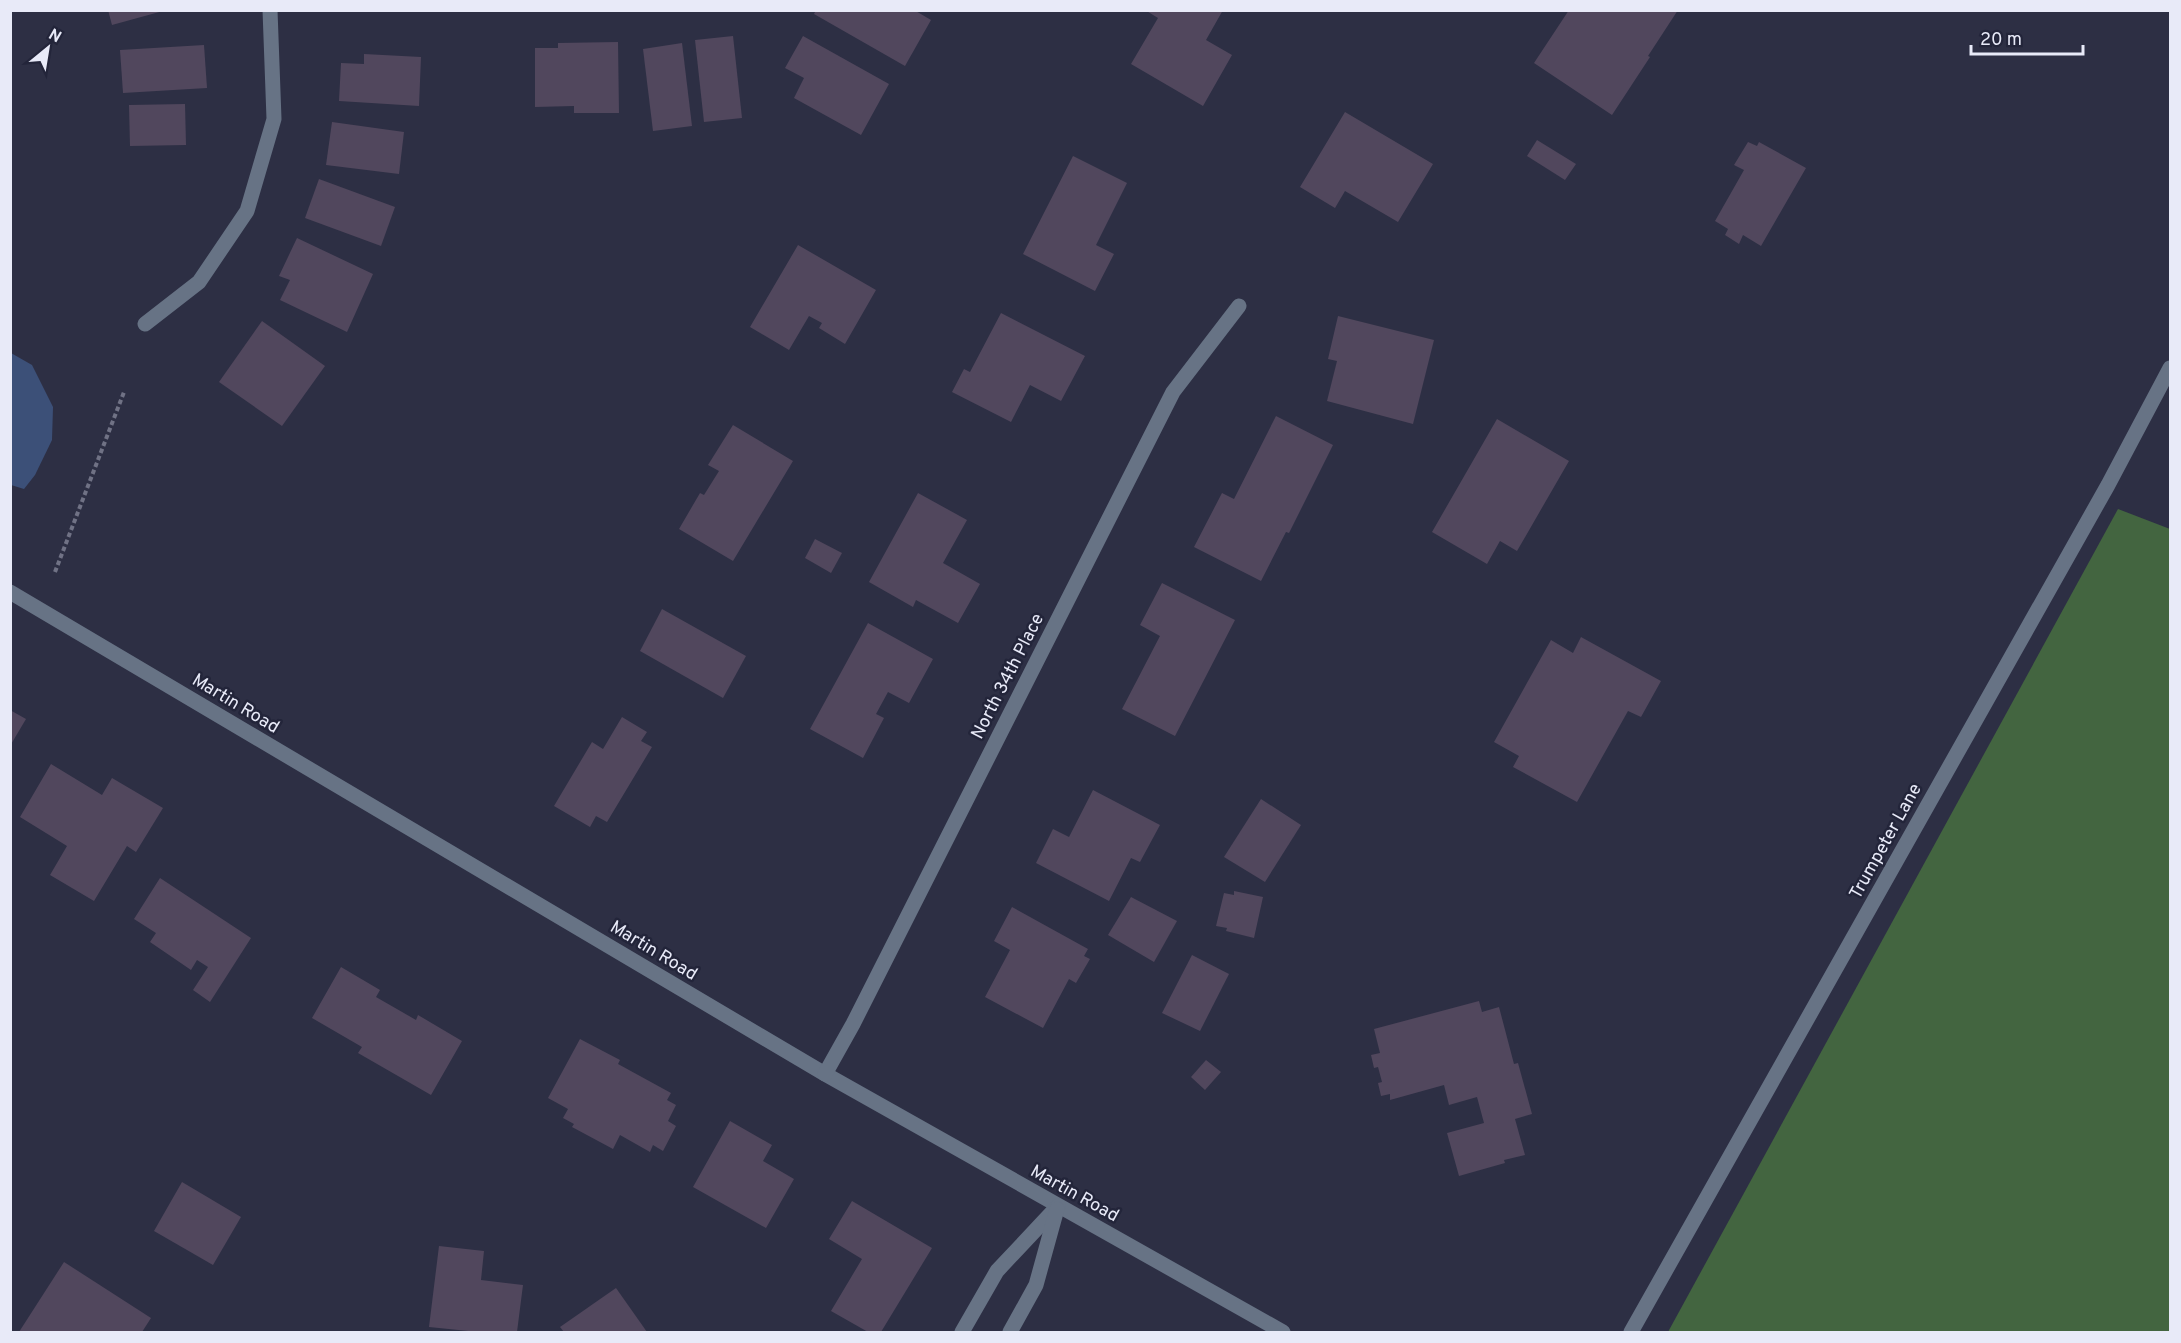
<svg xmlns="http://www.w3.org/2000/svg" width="2181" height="1343" font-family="Overpass,sans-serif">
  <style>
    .forest { fill: #436540 }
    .water { fill: #3c5078 }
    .building { fill: #51475d }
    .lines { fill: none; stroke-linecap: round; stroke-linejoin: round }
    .path { stroke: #707285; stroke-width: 4; stroke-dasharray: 4.5 3; stroke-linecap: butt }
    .minor { stroke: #677385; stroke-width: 15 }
    .labels { text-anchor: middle; stroke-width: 5; stroke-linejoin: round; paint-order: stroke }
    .street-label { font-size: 18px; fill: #e8eaf8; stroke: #23253a }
  </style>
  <rect width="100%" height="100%" fill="#2d2f44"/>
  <path class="forest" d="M2118,509l52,20v803h-502z"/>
  <path class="water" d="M11,353l21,12 21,42 -1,33 -17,35 -11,14 -13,-4z"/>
  <g class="building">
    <path d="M108,10h55v1l-51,14z"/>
    <path d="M816,10h98l17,10 -26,46 -91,-52z"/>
    <path d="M1145,10h78l-17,30 26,15 -29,51 -72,-42 27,-46z"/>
    <path d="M1569,10h109l-30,46 2,1 -38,58 -78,-52z"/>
    <path d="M733,36l9,82 -38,4 -9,-82z"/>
    <path d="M803,36l86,48 -28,51 -67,-37 10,-20 -19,-10z"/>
    <path d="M618,42l1,71h-45v-7l-39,1v-59h23v-5z"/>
    <path d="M682,43l10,83 -39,5 -10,-82z"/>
    <path d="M204,45l3,43 -84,5 -3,-43z"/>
    <path d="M364,54l57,3 -2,49 -80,-5 2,-38 23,1z"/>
    <path d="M185,104l1,41 -56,1 -1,-41z"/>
    <path d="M1345,112l88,52 -35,58 -53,-31 -10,17 -35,-21z"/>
    <path d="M332,122l72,10 -5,42 -73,-9z"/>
    <path d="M1537,140l39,24 -11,16 -38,-24z"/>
    <path d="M1748,142l9,4 2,-4 47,26 -45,78 -18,-11 -4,9 -14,-9 3,-6 -13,-8 29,-51 -10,-5z"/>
    <path d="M1073,156l54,27 -31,62 18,9 -19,37 -72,-37z"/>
    <path d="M319,179l76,28 -14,39 -76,-28z"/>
    <path d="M297,238l76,36 -26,58 -67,-32 10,-20 -11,-4z"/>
    <path d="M798,245l78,45 -31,54 -26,-16 3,-5 -13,-7 -20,34 -39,-23z"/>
    <path d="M1001,313l84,43 -24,45 -31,-16 -19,37 -59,-30 12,-23 6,3z"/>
    <path d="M1338,316l96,24 -21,84 -86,-23 10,-40 -9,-2z"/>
    <path d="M262,321l63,45 -43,60 -63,-44z"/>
    <path d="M1276,416l57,29 -44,88 -3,-1 -25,49 -67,-34 28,-54 12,6z"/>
    <path d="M1497,419l72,42 -52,90 -17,-10 -13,23 -55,-32z"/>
    <path d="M733,425l60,36 -60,100 -54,-32 21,-36 4,2 15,-24 -11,-6z"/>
    <path d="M918,493l49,27 -24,43 37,21 -22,39 -42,-23 -3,7 -44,-25z"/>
    <path d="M815,539l27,14 -11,20 -26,-15z"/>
    <path d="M1162,583l73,37 -60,116 -53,-27 38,-73 -20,-11z"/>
    <path d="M662,609l84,47 -23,42 -83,-47z"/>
    <path d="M868,623l65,36 -24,44 -21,-11 -12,22 8,4 -21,40 -53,-29z"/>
    <path d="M1581,637l80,44 -20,36 -13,-6 -51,91 -64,-35 6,-11 -25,-14 57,-102 22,13z"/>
    <path d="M10,710l16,9 -16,27z"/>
    <path d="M622,717l25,15 -6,9 11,6 -45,75 -11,-6 -6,11 -36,-21 38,-64 11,7z"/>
    <path d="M51,764l51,31 10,-17 51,30 -27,44 -9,-6 -33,55 -44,-26 17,-29 -47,-29z"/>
    <path d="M1093,790l67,35 -20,37 -9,-4 -22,43 -73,-38 17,-34 16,8z"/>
    <path d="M1261,799l40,26 -36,57 -41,-25z"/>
    <path d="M160,878l91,60 -41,64 -17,-12 15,-23 -11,-7 -6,10 -41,-28 6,-9 -22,-14z"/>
    <path d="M1234,891l29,6 -9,41 -28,-7 1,-3 -11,-2 8,-33 10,2z"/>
    <path d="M1131,897l46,24 -23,41 -46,-27z"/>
    <path d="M1012,907l76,42 -4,7 6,3 -14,24 -7,-4 -26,49 -58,-31 25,-47 -16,-9z"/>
    <path d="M1192,955l37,19 -29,57 -38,-18z"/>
    <path d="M341,967l39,23 -4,7 40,23 2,-5 44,26 -31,54 -73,-42 4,-6 -50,-29z"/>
    <path d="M1479,1001l3,11 17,-5 15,57 4,-1 14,51 -17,5 10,36 -21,5 1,3 -46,13 -12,-43 37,-10 -7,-26 -28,8 -5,-20 -54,15v-6l-9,2 -3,-13 4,-1 -4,-15 -4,1 -3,-13 9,-2 -6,-24z"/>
    <path d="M580,1039l40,21 -2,4 53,29 -4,7 9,5 -8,16 8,5 -13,25 -10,-6 -3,7 -30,-17 -7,14 -41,-22 2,-3 -11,-6 5,-9 -20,-11z"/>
    <path d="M1206,1060l15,12 -16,18 -14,-13z"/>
    <path d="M730,1121l42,24 -9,16 31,18 -28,49 -73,-41z"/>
    <path d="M182,1182l59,35 -28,48 -59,-34z"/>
    <path d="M852,1201l80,47 -51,84h-13l-37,-21 31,-52 -33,-20z"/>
    <path d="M439,1246l45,5 -3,29 42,5 -6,47h-39l-49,-5z"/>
    <path d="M64,1262l87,56 -9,14h-123z"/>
    <path d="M616,1288l31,44h-83l-4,-5z"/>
  </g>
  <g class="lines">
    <path class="path" d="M55,572l69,-180"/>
    <g class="minor">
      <path d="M145,324l54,-42 48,-71 27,-92 -4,-109"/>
      <path d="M10,592l815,482 458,258"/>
      <path d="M825,1074l28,-50 320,-632 66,-86"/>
      <path d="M962,1332l35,-61 61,-65"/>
      <path d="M1010,1332l26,-47 21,-76"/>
      <path d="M1631,1332l477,-847 62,-117"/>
    </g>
  </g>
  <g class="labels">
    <g class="street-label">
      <text transform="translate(1007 676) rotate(-63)" y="6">North 34th Place</text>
      <text transform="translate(236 703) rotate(31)" y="6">Martin Road</text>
      <text transform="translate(1885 841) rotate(-61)" y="6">Trumpeter Lane</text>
      <text transform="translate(654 950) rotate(31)" y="6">Martin Road</text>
      <text transform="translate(1075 1193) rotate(29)" y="6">Martin Road</text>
    </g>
  </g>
  <rect width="2181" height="1343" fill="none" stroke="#e8eaf8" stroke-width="24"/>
  <g transform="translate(48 48) rotate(30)" stroke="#23253a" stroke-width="4.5" paint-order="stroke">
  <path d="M0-4.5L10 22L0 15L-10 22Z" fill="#e8eaf8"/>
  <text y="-9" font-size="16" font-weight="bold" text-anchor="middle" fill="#e8eaf8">N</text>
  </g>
  <path d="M1971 45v9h112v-9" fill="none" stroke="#e8eaf8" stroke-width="3"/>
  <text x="1980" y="45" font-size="18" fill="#e8eaf8" stroke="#23253a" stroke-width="4.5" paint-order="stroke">20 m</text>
</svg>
